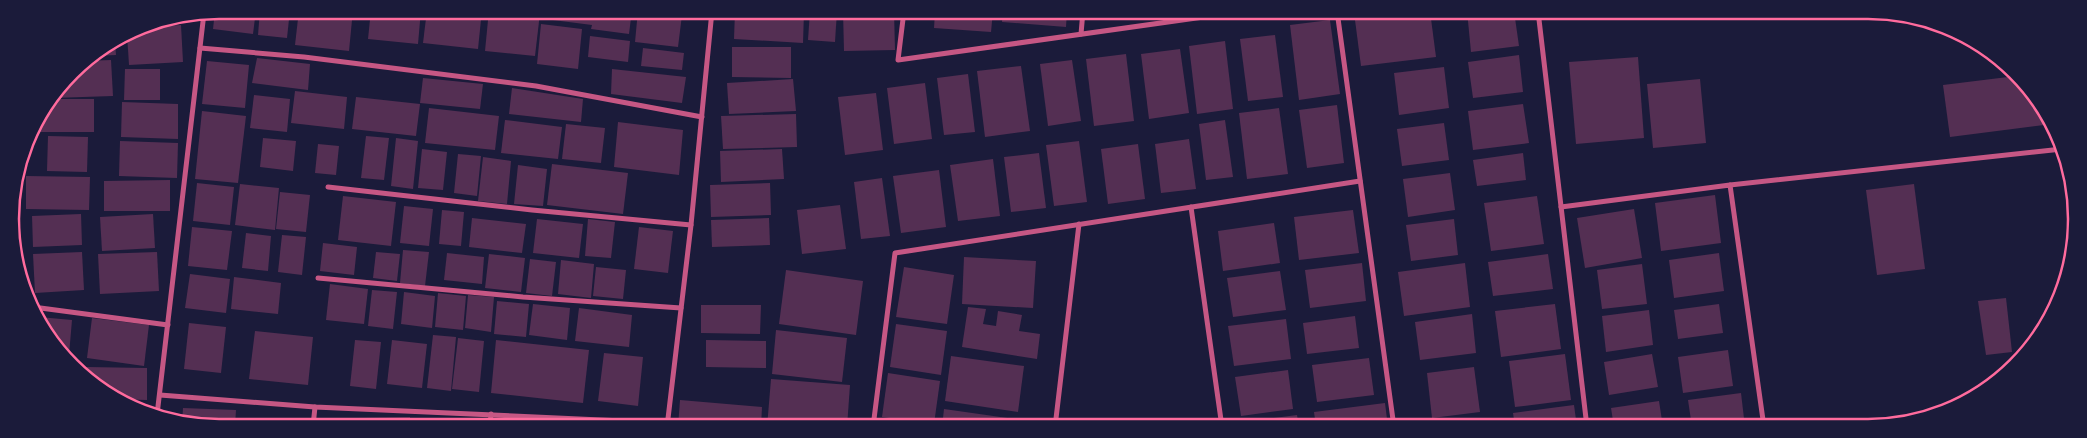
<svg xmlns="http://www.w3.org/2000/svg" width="2087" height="438" font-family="'Noto Sans',sans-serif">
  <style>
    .building { fill: #542f53 }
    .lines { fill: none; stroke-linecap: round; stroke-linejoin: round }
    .minor { stroke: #c65784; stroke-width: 5 }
    .rim { fill: none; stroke: #ff6b9d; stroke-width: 2.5 }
  </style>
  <rect width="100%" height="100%" fill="#1b1b3a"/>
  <g class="building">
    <path d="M219,10h37l-3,24 -40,-5 2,-18z"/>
    <path d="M260,10h30l-3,28 -29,-3z"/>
    <path d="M299,10h54l-4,41 -54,-6z"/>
    <path d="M371,10h50l-3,34 -50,-5z"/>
    <path d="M427,10h55l-4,39 -55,-6z"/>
    <path d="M489,10h28l23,3 -5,43 -50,-5z"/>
    <path d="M546,10h86l-3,24 -38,-5 1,-4 -47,-6z"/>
    <path d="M638,10l44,5 -4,32 -43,-5z"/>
    <path d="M735,11h69l-1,32 -69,-4z"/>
    <path d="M810,11h27l-2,31 -27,-2z"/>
    <path d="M843,11h51l1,39 -51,1z"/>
    <path d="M935,11h58l-2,21 -57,-4z"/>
    <path d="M1003,11h64l-1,16 -64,-5z"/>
    <path d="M1430,11l6,46 -75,9 -6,-46z"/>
    <path d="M1467,11h47l5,35 -48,6z"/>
    <path d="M1330,20l10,74 -41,6 -9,-75z"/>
    <path d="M541,24l41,5 -4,40 -41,-5z"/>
    <path d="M181,25l2,37 -54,3 -2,-31 9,-6z"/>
    <path d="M1275,35l8,62 -35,4 -8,-62z"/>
    <path d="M590,36l40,5 -2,21 -40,-5z"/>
    <path d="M1225,41l8,68 -36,5 -8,-68z"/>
    <path d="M115,42l1,13 -23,1z"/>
    <path d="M732,47h59v31l-59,-1z"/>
    <path d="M643,48l41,5 -2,17 -41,-4z"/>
    <path d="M1180,49l9,64 -40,6 -8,-65z"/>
    <path d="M1126,54l8,67 -40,5 -8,-67z"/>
    <path d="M1519,55l4,37 -50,6 -5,-36z"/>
    <path d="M1638,57l6,81 -68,6 -7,-82z"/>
    <path d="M257,58l53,6 -2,26 -56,-7z"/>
    <path d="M111,60l2,36 -60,2 18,-27 15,-10z"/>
    <path d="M1072,60l9,61 -33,5 -8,-62z"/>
    <path d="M207,61l42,4 -4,43 -43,-4z"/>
    <path d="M1021,66l9,65 -45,6 -8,-66z"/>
    <path d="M1444,67l5,41 -50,7 -5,-42z"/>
    <path d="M125,69h35v31h-36z"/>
    <path d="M612,69l74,8 -4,26 -71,-9z"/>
    <path d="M968,74l7,58 -31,3 -7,-57z"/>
    <path d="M2016,76l18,16 8,16 2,17 -94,12 -7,-52z"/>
    <path d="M423,78l60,6 -3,25 -60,-6z"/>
    <path d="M793,79l3,32 -67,3 -2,-31z"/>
    <path d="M1700,79l6,64 -53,5 -6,-64z"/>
    <path d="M925,83l7,56 -38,5 -7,-56z"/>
    <path d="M512,88l71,11 -2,23 -72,-8z"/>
    <path d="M295,91l52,6 -3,32 -53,-6z"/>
    <path d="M876,93l7,57 -38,5 -7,-58z"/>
    <path d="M254,95l36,4 -3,33 -37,-4z"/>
    <path d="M356,97l64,7 -4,32 -64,-7z"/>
    <path d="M53,99h41v33h-55v-12z"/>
    <path d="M122,102l56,2v35l-57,-2z"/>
    <path d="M1523,104l6,39 -56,7 -5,-39z"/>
    <path d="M1337,105l7,58 -37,5 -8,-58z"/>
    <path d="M429,108l70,8 -4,34 -70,-7z"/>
    <path d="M1279,108l9,66 -41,5 -8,-66z"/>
    <path d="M202,111l44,5 -8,67 -43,-4z"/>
    <path d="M796,114l1,33 -74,2 -2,-33z"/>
    <path d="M505,120l57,7 -4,32 -57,-6z"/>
    <path d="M1225,120l8,57 -27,3 -7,-56z"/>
    <path d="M618,122l65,8 -4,45 -65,-8z"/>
    <path d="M1444,123l5,37 -47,6 -5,-37z"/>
    <path d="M566,124l39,4 -4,35 -39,-4z"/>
    <path d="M48,136l40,1 -1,35 -40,-1z"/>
    <path d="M366,136l23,2 -5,42 -23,-2z"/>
    <path d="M263,138l33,3 -3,30 -33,-4z"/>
    <path d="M396,138l22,3 -5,48 -22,-3z"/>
    <path d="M1189,139l7,50 -35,4 -6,-49z"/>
    <path d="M120,141l58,2 -1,35 -58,-2z"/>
    <path d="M1079,141l8,61 -33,4 -8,-61z"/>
    <path d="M318,144l21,2 -3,29 -21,-2z"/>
    <path d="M1138,144l7,55 -37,5 -7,-55z"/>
    <path d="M422,149l25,3 -4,38 -25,-2z"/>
    <path d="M782,149l2,30 -63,3 -1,-31z"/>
    <path d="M1039,153l7,55 -35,4 -7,-55z"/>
    <path d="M1523,153l3,27 -49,6 -4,-26z"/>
    <path d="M458,154l23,2 -4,40 -23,-3z"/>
    <path d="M483,157l28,4 -4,43 -29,-3z"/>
    <path d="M993,159l7,57 -42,5 -8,-56z"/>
    <path d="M552,164l76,9 -5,41 -76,-9z"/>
    <path d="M518,165l29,4 -4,37 -29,-2z"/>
    <path d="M939,170l7,57 -45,6 -8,-57z"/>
    <path d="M1450,173l5,37 -47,7 -5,-38z"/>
    <path d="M26,176l64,1 -1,33 -63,-1z"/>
    <path d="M882,178l8,58 -29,3 -7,-57z"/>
    <path d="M170,180v31h-66v-30z"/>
    <path d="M197,183l37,4 -4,38 -37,-4z"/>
    <path d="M770,183l1,32 -60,2 -1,-32z"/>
    <path d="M240,184l39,4 -4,42 -40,-5z"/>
    <path d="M1914,184l11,85 -48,6 -11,-85z"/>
    <path d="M280,192l30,3 -4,37 -30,-3z"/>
    <path d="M1715,195l6,48 -60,8 -6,-48z"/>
    <path d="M343,196l53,6 -5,44 -53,-6z"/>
    <path d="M1537,196l7,48 -53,7 -7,-48z"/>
    <path d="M840,205l6,44 -44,5 -5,-44z"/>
    <path d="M404,206l29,3 -4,37 -29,-3z"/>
    <path d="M1634,209l8,49 -57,10 -8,-50z"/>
    <path d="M442,210l22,2 -3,34 -22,-2z"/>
    <path d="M1353,210l6,43 -60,7 -5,-43z"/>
    <path d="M81,214l1,31 -49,2 -1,-31z"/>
    <path d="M153,214l2,34 -53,3 -2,-34z"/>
    <path d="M472,218l54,6 -4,29 -53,-6z"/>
    <path d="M769,218l1,27 -58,2 -1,-27z"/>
    <path d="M537,219l46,5 -4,34 -46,-5z"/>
    <path d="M588,219l27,3 -4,36 -26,-2z"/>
    <path d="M1454,219l4,36 -47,6 -5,-36z"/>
    <path d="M1274,223l6,40 -57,8 -5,-40z"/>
    <path d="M192,227l40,4 -5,39 -39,-4z"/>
    <path d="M639,227l34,4 -5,42 -34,-4z"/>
    <path d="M246,233l25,3 -3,35 -26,-3z"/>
    <path d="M282,235l24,2 -4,38 -24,-3z"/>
    <path d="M323,243l34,4 -3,28 -34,-4z"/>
    <path d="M403,250l26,2 -4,34 -25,-3z"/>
    <path d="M82,252l2,38 -49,3 -2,-39z"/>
    <path d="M157,252l2,39 -59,3 -2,-40z"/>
    <path d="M376,252l24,2 -3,27 -24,-3z"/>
    <path d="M447,253l37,4 -2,27 -38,-4z"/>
    <path d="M1719,253l5,38 -50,7 -5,-38z"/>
    <path d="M489,254l36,4 -4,34 -36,-4z"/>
    <path d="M1548,254l5,35 -60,7 -5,-34z"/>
    <path d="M964,257l72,4 -3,47 -71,-4z"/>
    <path d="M530,259l26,3 -4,34 -26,-3z"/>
    <path d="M561,260l33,4 -3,34 -33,-4z"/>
    <path d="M1362,263l4,38 -56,7 -5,-38z"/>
    <path d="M1465,263l5,44 -66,9 -6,-44z"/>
    <path d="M1642,264l5,40 -45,5 -5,-39z"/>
    <path d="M596,267l30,3 -3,29 -30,-3z"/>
    <path d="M904,267l50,8 -7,49 -51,-7z"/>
    <path d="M786,270l77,11 -7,54 -77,-11z"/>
    <path d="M1280,271l6,39 -53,7 -6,-39z"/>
    <path d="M190,274l40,5 -4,34 -41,-5z"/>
    <path d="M234,277l47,6 -3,31 -47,-5z"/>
    <path d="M330,284l38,5 -4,35 -38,-4z"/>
    <path d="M372,290l25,2 -4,37 -25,-3z"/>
    <path d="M404,292l31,4 -3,32 -31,-4z"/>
    <path d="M438,293l28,3 -3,34 -28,-3z"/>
    <path d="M468,295l26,2 -3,35 -26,-4z"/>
    <path d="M2006,298l6,54 -26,3 -8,-54z"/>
    <path d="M497,301l32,3 -3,33 -32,-3z"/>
    <path d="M533,304l37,4 -3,32 -38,-5z"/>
    <path d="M1555,304l6,45 -60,8 -6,-46z"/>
    <path d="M1719,304l4,29 -45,6 -4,-29z"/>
    <path d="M701,305h60l-1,29 -59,-1z"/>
    <path d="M968,307l18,2 -3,15 13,2 2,-15 24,4 -3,16 21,3 -3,25 -75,-12z"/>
    <path d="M579,308l53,7 -3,32 -54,-6z"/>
    <path d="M1649,310l4,35 -47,7 -4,-36z"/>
    <path d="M1472,314l4,39 -56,7 -5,-38z"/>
    <path d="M1355,316l4,32 -52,6 -4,-31z"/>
    <path d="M39,317l33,3 -3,35 -9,-1z"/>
    <path d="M92,318l57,7 -5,41 -57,-8z"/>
    <path d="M1286,319l5,40 -57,7 -6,-40z"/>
    <path d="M189,323l37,4 -5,46 -37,-4z"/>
    <path d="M896,324l51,7 -6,44 -51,-8z"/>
    <path d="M776,330l71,8 -5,44 -70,-8z"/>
    <path d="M255,331l58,6 -5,48 -59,-6z"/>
    <path d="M433,335l23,2 -5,54 -24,-3z"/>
    <path d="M458,338l26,3 -5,51 -27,-3z"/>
    <path d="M355,340l26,2 -5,47 -26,-3z"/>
    <path d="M392,340l35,4 -5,44 -35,-4z"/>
    <path d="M496,340l93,10 -6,53 -92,-10z"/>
    <path d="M706,340l60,1v27l-60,-1z"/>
    <path d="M1728,350l5,36 -50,7 -5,-36z"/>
    <path d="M604,353l39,4 -5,49 -40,-5z"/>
    <path d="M1565,354l6,46 -56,7 -6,-46z"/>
    <path d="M1652,354l6,33 -49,8 -5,-33z"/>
    <path d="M951,356l73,10 -6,46 -73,-11z"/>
    <path d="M1369,358l5,37 -57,7 -5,-37z"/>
    <path d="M86,367l61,1v32l-34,-1 -27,-23z"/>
    <path d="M1474,367l6,45 -48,6 -5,-45z"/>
    <path d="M1288,370l5,39 -52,7 -6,-39z"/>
    <path d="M888,373l52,8 -6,43 -52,-7z"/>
    <path d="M771,379l79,6 -3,42h-80z"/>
    <path d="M1741,393l4,34h-53l-4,-27z"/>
    <path d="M680,400l82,7 -1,20h-83z"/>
    <path d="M1659,401l4,26h-49l-3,-19z"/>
    <path d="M1385,403l3,24h-72l-2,-15z"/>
    <path d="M1574,405l3,22h-62l-2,-14z"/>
    <path d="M183,408l53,2 -1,16h-43l-10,-3z"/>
    <path d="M944,409l77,11 -1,7h-78z"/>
    <path d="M1297,415l2,12h-54l-1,-5z"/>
    <path d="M410,417v9h-54v-8z"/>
    <path d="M1483,421l1,6h-42v-1z"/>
    <path d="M461,423v3h-48v-2z"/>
  </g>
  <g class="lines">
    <g class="minor">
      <path d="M904,11l-6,49 348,-49"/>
      <path d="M1337,11l57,416"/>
      <path d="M1538,11l49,416"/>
      <path d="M1081,34l2,-23"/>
      <path d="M200,48l104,9 232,29 166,31"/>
      <path d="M1730,185l332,-36"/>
      <path d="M328,187l204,23 159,15"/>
      <path d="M1191,207l31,220"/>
      <path d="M1561,207l169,-22 34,242"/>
      <path d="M318,278l205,19 158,11"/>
      <path d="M33,307l135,18"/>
      <path d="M160,395l155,12 352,16"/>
      <path d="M157,415l47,-402"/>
      <path d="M313,426l2,-19"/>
      <path d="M490,426l1,-12"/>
      <path d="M667,427l24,-202 21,-214"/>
      <path d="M873,427l22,-174 465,-72"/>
      <path d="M1055,427l24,-203"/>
    </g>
  </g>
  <path d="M0 0H2087V438H0ZM219 19H1868A200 200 0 0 1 2068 219V219A200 200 0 0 1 1868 419H219A200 200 0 0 1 19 219V219A200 200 0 0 1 219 19Z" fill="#1b1b3a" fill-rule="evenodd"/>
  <path class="rim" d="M219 19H1868A200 200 0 0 1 2068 219V219A200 200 0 0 1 1868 419H219A200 200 0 0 1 19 219V219A200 200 0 0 1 219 19Z"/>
</svg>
